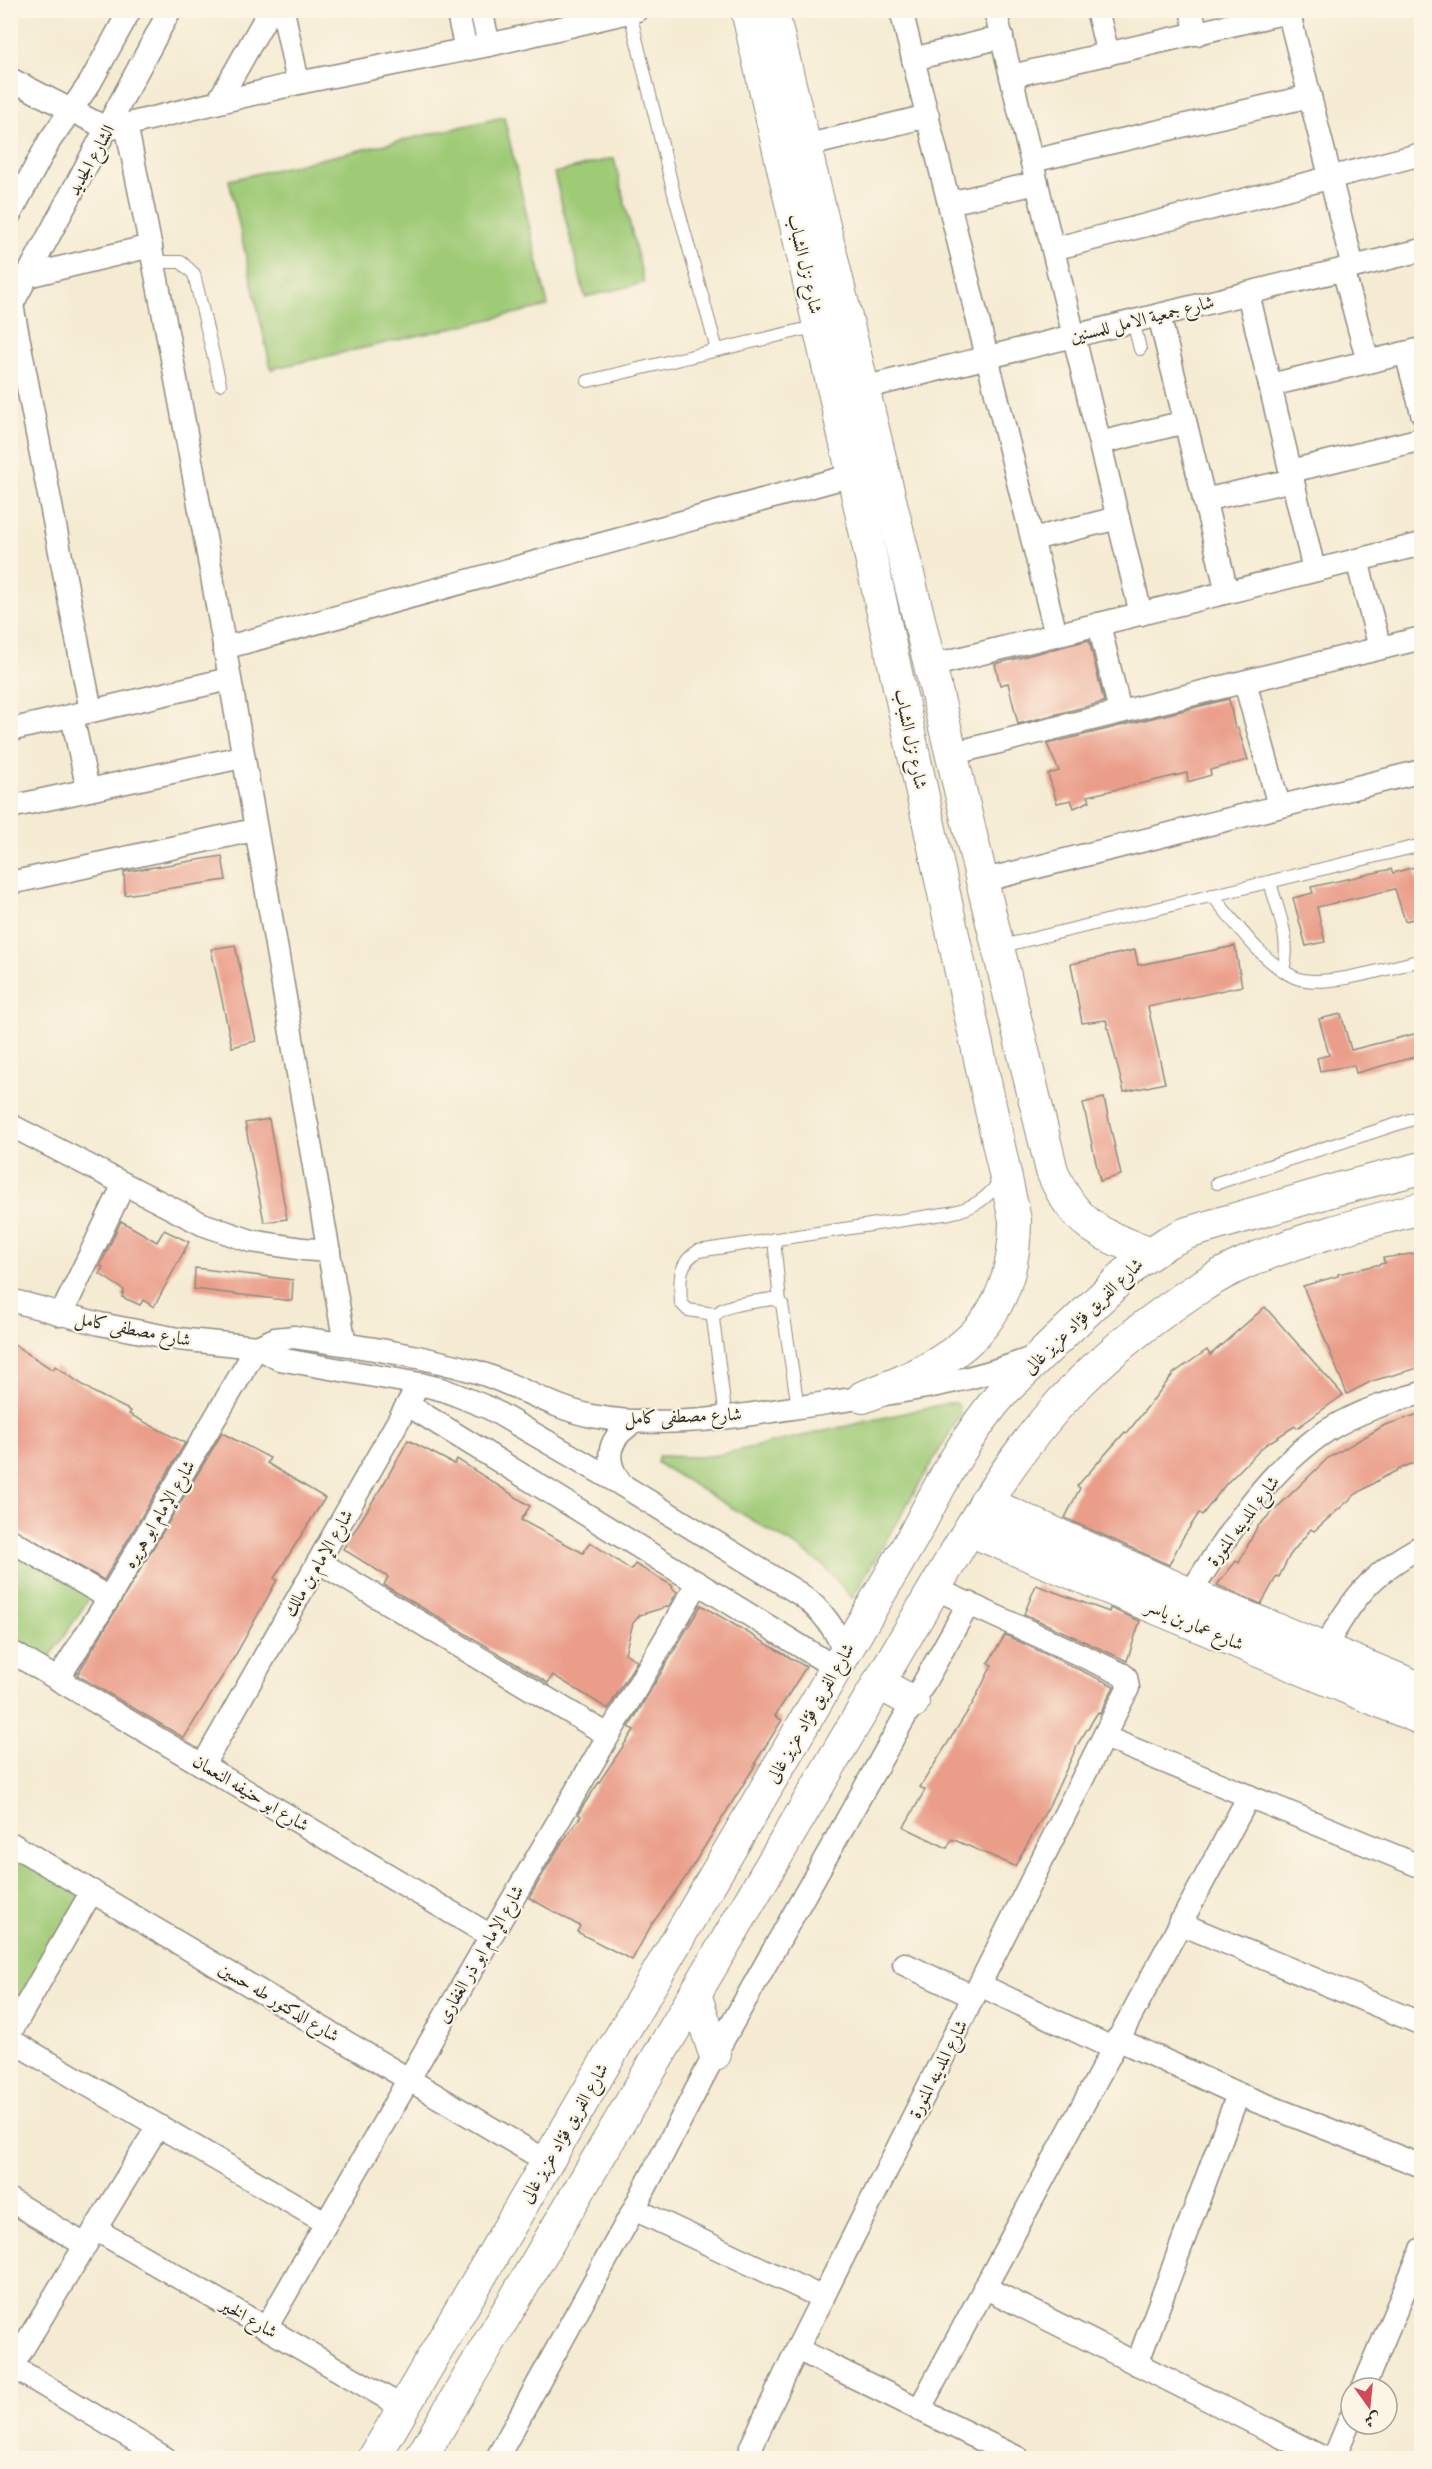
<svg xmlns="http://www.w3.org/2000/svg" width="1432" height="2469" font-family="'IM FELL French Canon',Amiri,serif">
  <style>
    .green { fill: #9fca76; stroke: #657a50; stroke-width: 1.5 }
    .building { fill: #ea9e8a }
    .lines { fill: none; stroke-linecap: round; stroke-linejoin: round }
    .lane-casing { stroke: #908b7f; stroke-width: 14 }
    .street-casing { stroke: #908b7f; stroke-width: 25 }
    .secondary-casing { stroke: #908b7f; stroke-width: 34 }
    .lane { stroke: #fff; stroke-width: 12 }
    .street { stroke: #fff; stroke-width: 22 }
    .secondary { stroke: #fff; stroke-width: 32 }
    .labels { text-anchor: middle; stroke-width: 4.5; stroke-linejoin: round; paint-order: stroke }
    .street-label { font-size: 18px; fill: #2b2b2b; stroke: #fcf5e5 }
  </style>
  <rect width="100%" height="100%" fill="#fcf5e5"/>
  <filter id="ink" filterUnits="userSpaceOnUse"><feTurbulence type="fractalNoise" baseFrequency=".0167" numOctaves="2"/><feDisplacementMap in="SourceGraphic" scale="12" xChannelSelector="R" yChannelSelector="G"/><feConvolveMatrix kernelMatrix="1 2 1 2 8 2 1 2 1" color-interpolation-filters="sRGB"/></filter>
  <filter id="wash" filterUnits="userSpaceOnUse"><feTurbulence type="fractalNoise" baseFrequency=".008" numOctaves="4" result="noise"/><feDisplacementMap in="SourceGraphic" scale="24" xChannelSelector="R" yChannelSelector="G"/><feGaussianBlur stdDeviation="1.35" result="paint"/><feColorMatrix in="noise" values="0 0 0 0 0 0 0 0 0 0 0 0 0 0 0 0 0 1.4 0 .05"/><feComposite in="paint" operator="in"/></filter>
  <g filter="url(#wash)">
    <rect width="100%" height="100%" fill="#f5ebd3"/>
    <g class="green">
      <path d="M504,117l44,189 -277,63 -42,-189z"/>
      <path d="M614,158l30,125 -59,14 -31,-124z"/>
      <path d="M948,1403h8l3,4 1,8 -108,183 -27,-31 -26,-19 -142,-85 1,-7 41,1 19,-2z"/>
      <path d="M10,1547l81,49 -48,71 -32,-19z"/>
      <path d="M11,1843l81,48 -81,140z"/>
    </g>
    <g id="blocks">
      <g class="building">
        <path d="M1089,640l15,62 -86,22 -10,-41 -8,2 -5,-21z"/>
        <path d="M1229,699l6,30 3,-1 10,32 -38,10 1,5 -23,7 -1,-9 -99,23 2,5 -16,7 -3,-8 -14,3 -9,-29 11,-3 -12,-27z"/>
        <path d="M222,856l4,24 -101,15 -1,-23z"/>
        <path d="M1414,867l8,28v22l-17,4 -10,-32 -78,18 8,35 -19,4 -13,-48 20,-5 -2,-6 80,-18 2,4z"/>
        <path d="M235,945l21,96 -24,6 -21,-98z"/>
        <path d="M1235,946l7,40 -94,21 17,76 -41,9 -18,-72 -24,3 -11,-59 64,-14 3,15z"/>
        <path d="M1341,1014l10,36 71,-18v23l-66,18 -2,-8 -34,6 -3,-13 12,-3 -10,-36z"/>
        <path d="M1104,1098l17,77 -21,6 -17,-78z"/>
        <path d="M269,1119l18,100 -23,3 -19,-99z"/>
        <path d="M121,1221l36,21 7,-12 25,12 -35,65 -11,-7 -3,5 -18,-8 2,-7 -24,-16 3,-7 -3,-1z"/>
        <path d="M1417,1253l5,12v102l-50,14 -25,13 -44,-108 35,-10v-2l47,-11 -2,-5z"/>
        <path d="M195,1268l98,12 -1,21 -98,-12z"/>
        <path d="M1265,1307l78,88 -46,33 -2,-2 -30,19 -39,39 -24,31 -3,-2 -17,26 -13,26 -104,-47 15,-30 -3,-2 48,-54 2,1 47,-60 33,-23 3,5z"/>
        <path d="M10,1342l43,28 2,-4 40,27 36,18 -2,3 56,29 -81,137 -94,-53z"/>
        <path d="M1422,1413v48l-14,4 -28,14 -24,15 -42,37 -3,-2 -21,26 -11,22 -2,-1 -16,28 -44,-19 19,-24 3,2 18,-36 71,-69 57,-33z"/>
        <path d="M222,1433l48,25 -3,5 58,35 -51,80 3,2 -42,76 -51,82 -107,-63z"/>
        <path d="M408,1440l46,24 3,-5 73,47 -9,14 62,33 7,-11 41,28 4,-6 38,22 -1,2 5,4 -8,14 -29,9 -7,8 -8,30 12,8 -29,48 -55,-34 -5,8 -164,-98 4,-8 -45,-28 41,-66z"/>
        <path d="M1036,1585l73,27 1,-4 30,13 -13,40 -103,-47z"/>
        <path d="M701,1605l105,62 -31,49 7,4 -27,43 1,1 -71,114 -33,46 -20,36 -55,-28 3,-6 -51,-28 31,-53 21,-29 -3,-2 5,-8 51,-76 -5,-3z"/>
        <path d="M1005,1635l109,51 -14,28 -2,-2 -19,30 -29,62 -35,62 -63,-27 -5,9 -43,-21 21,-37 -5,-3 53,-84 19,-38 -4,-2z"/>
      </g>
    </g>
  </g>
  <g filter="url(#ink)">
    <use href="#blocks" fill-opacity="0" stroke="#908b7f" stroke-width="1.5"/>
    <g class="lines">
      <defs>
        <g id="lane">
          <path d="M630,13l43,177 44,160"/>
          <path d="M154,262h27l13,12 26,110"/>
          <path d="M1133,321l7,28"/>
          <path d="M588,381l230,-55"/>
          <path d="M1270,882c7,27 22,59 13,87"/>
          <path d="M1212,895c24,28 48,65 82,82 27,13 97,-10 128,-17"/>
          <path d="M998,947l424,-102"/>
          <path d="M1217,1183l205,-67"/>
          <path d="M774,1239l6,63"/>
          <path d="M714,1314l-26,-4 -7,-7c-1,-22 -4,-39 17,-52l252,-38c23,-5 38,-14 51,-34"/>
          <path d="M726,1418l-13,-99c6,-16 43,-17 59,-20l6,1 4,4 16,103"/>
        </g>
        <g id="street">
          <path d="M283,10l15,73"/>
          <path d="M457,10l9,39"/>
          <path d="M481,10l8,35"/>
          <path d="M901,10l155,625"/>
          <path d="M995,10l146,604"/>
          <path d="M1097,10l11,44"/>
          <path d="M1191,10l6,24"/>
          <path d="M1288,10l65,257"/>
          <path d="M913,59l89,-22"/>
          <path d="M1011,76l277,-64"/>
          <path d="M10,79l98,50 190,-46 191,-38 148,-35"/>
          <path d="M218,102l52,-92"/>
          <path d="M126,124c83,405 147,814 219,1220"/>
          <path d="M805,146l123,-30"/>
          <path d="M1032,161l278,-65"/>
          <path d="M949,203l88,-20"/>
          <path d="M10,214l40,-74 40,-57 40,-73"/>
          <path d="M1053,249l369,-95"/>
          <path d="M1343,269l25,93"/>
          <path d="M27,276l124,-30"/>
          <path d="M1248,293l66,277"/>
          <path d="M12,305l79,406"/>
          <path d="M10,308l160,-298"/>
          <path d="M1159,315l68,277"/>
          <path d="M1406,353l16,60"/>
          <path d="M1270,385l152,-36"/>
          <path d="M863,388l559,-138"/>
          <path d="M1100,443l85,-21"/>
          <path d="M1291,471l131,-32"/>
          <path d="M1204,500l89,-20"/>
          <path d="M1033,539l85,-21"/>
          <path d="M1357,560l23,88"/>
          <path d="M1099,624l21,88"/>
          <path d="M224,648l629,-173"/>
          <path d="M930,666l492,-122"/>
          <path d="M1245,682l34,124"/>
          <path d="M72,716l16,74"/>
          <path d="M10,730l219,-51"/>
          <path d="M950,754l472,-116"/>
          <path d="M10,807l232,-50"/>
          <path d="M981,881l441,-110"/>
          <path d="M10,883l244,-53"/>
          <path d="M10,1125l192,99 49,17 52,8 26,2"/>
          <path d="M10,1300l90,24 78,15 79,8 18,-8 19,-2c61,9 124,17 183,35 39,12 75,36 115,44 77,15 158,-2 234,-13 72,-11 141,-19 208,-46"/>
          <path d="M61,1315l63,-131"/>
          <path d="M257,1347l22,12 141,25 24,6 45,18 133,77 178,109c22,16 35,34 45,59"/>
          <path d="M408,1405l428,263"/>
          <path d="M622,1485c-20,-26 -14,-49 15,-64"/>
          <path d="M10,1540l99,58"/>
          <path d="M319,1562l289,173"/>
          <path d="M1182,1606c41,-63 81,-134 146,-176 29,-18 61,-28 94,-37"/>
          <path d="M1324,1649c27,-49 47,-76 98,-103"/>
          <path d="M10,1651l481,285"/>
          <path d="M58,1679l51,-81 148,-251"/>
          <path d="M1104,1737l318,130"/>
          <path d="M203,1765l211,-372"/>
          <path d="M10,1843l538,319"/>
          <path d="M1179,1923l243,101"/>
          <path d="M904,1964l70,33"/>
          <path d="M980,1985l132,63"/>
          <path d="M10,2033l82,-142"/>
          <path d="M1117,2039l121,55 184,72"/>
          <path d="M10,2040l315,182"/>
          <path d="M10,2200l75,45"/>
          <path d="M634,2209l189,89"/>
          <path d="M95,2229l309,179"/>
          <path d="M984,2287l340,171"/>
          <path d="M266,2328l225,-392 207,-353"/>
          <path d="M797,2349l221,109"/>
          <path d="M1137,2364l101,-270"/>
          <path d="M10,2365l155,93"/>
          <path d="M12,2366l146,-240"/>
          <path d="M1363,2388l59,-139"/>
          <path d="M919,2410l330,-614"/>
          <path d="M497,2458l137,-249 81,-155 254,-451"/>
          <path d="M750,2458l1,-11 46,-98 331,-661 -2,-11 -4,-3 -188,-86"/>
          <path d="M1334,2458l17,-41"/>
        </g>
        <g id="secondary">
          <path d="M747,10l106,465 162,745c0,107 -61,143 -152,177"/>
          <path d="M772,10l280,1161c20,50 48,66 98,81"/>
          <path d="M985,1502l205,92 232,95"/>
          <path d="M969,1530l453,189"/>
          <path d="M878,1683l35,19"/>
          <path d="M695,1994l20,60"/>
          <path d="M374,2458l540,-923c27,-52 53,-102 91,-145l133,-128 30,-20 19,-9 151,-44 84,-21"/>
          <path d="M421,2458l548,-928c51,-86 101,-148 181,-208 31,-23 62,-45 97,-60 56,-24 116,-39 175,-54"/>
        </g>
      </defs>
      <use href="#lane" class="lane-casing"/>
      <use href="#street" class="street-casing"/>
      <use href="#secondary" class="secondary-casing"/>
      <use href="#lane" class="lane"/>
      <use href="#street" class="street"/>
      <use href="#secondary" class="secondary"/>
    </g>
  </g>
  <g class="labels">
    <g class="street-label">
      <text transform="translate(91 160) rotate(-61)" y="6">الشارع الجديد</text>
      <text transform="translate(805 264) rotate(77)" y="6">شارع نزل الشباب</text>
      <text transform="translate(1142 319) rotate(-14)" y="6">شارع جمعية الامل للمسنين</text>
      <text transform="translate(911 739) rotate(78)" y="6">شارع نزل الشباب</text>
      <text transform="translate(1083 1316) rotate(-44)" y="6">شارع الفريق فؤاد عزيز غالى</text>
      <text transform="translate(133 1329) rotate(11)" y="6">شارع مصطفى كامل</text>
      <text transform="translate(683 1416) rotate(-2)" y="6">شارع مصطفى كامل</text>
      <text transform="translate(159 1514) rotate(-59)" y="6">شارع الإمام ابو هريره</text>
      <text transform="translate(1243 1521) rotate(-53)" y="6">شارع المدينه المنورة</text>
      <text transform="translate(318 1563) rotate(-60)" y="6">شارع الإمام بن مالك</text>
      <text transform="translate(1195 1625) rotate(23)" y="6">شارع عمار بن ياسر</text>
      <text transform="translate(810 1713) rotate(-60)" y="6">شارع الفريق فؤاد عزيز غالى</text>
      <text transform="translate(251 1793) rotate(31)" y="6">شارع ابو حنيفه النعمان</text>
      <text transform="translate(480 1954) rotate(-60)" y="6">شارع الإمام ابو ذر الغفارى</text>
      <text transform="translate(279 2002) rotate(31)" y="6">شارع الدكتور طه حسين</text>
      <text transform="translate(938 2069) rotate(-63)" y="6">شارع المدينه المنورة</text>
      <text transform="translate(564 2133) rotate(-60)" y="6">شارع الفريق فؤاد عزيز غالى</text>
      <text transform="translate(249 2318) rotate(30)" y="6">شارع الخير</text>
    </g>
  </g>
  <rect width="1432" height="2469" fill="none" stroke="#fcf5e5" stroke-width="36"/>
  <g transform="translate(1369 2406) rotate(165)"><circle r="28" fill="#fcf5e5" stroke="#a8a49b" stroke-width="1.5"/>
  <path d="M0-4.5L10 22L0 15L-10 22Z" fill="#d1495b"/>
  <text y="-9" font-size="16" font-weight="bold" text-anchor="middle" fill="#2b2b2b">ش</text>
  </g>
</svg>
